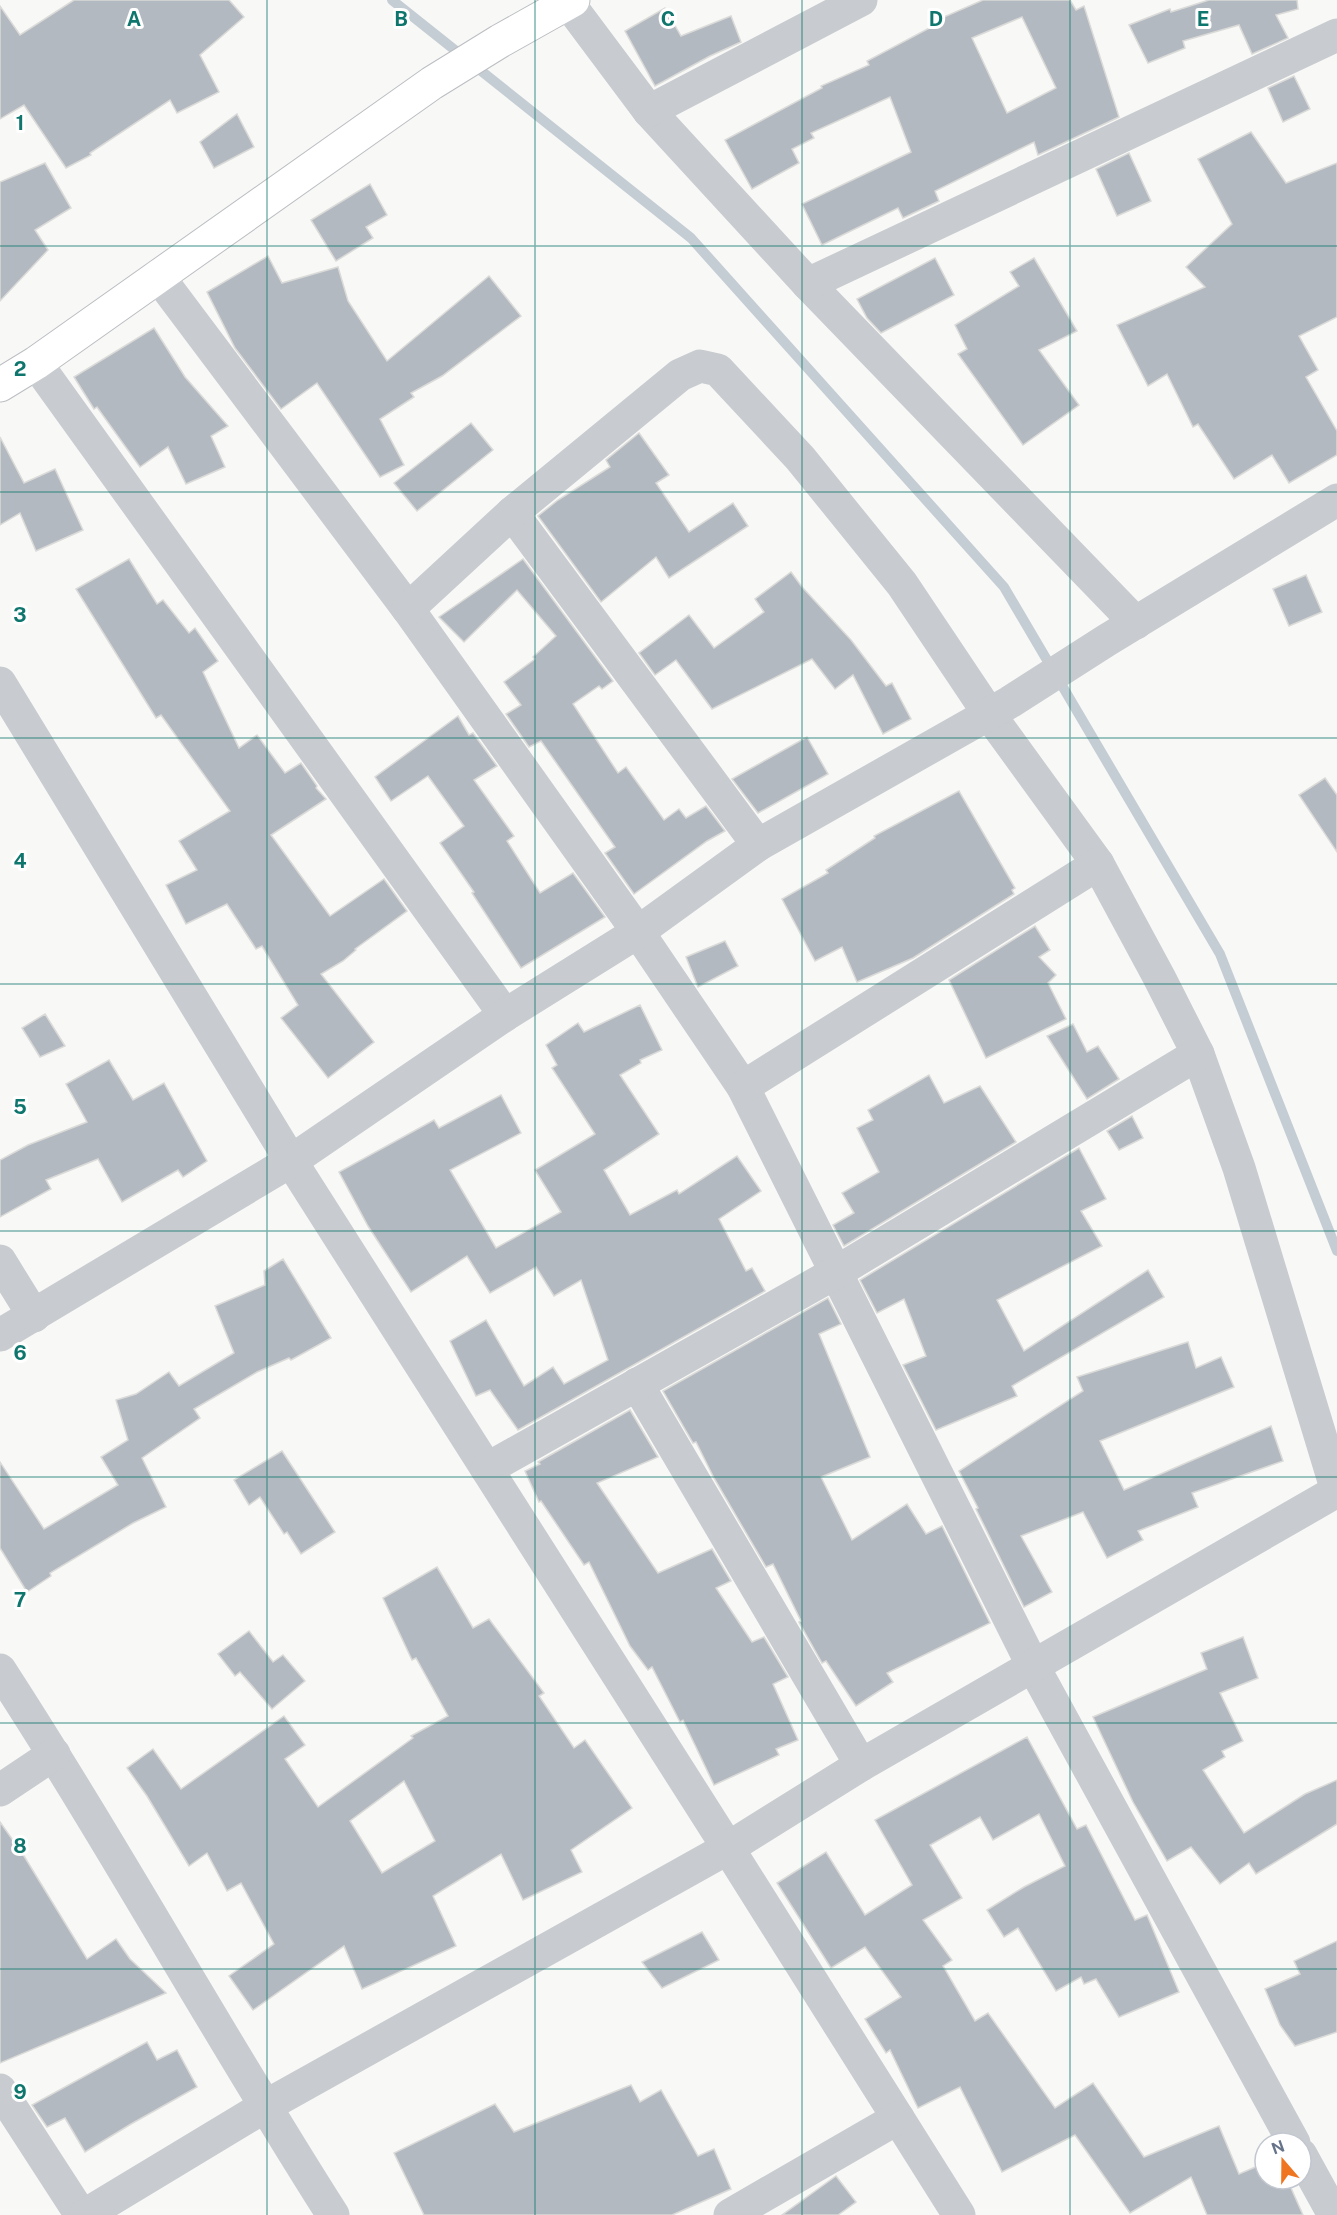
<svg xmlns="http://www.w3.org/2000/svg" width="1337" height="2215" font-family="'Public Sans',sans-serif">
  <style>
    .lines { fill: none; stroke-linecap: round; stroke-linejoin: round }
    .stream { stroke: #c5cdd4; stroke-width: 10 }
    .building { fill: #b3b9c0; stroke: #dadad8; stroke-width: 1.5; fill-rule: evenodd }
    .primary-casing { stroke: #bbbec3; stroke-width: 35 }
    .minor { stroke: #c8cbcf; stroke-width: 33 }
    .tertiary { stroke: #c8cbcf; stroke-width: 33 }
    .primary { stroke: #fff; stroke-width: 33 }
    .grid { fill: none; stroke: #0f766e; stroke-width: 1.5; stroke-opacity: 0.55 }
    .grid-label { font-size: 20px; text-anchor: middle; font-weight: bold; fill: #0f766e; stroke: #fff; stroke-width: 6; stroke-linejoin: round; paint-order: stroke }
  </style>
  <rect width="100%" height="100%" fill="#f8f9f6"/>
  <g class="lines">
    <path class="stream" d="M392,0l299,238 313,349 216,367 117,297"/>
  </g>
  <g class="building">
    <path d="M74,0h155l15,17 -44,38 19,37 -42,21 -7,-13 -80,53 1,2 -25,13 -42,-63 -24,14v-113l20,29z"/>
    <path d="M983,0h87l6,10 8,-4 35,111 -81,38 -4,-13 -99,49 4,10 -36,17 -5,-10 -76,37 -20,-41 109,-52 -21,-55 -79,36 3,5 -22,11 7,14 -47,26 -27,-49 97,-52 -1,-2 48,-21 -2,-4 72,-38 -2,-3zM1022,17l34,71 -49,25 -35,-75z"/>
    <path d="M1209,0h88l1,9 -22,6 12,23 -36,16 -13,-29 -56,16 2,7 -37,15 -19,-38 41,-16 1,3z"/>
    <path d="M665,8l16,28 50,-20 10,26 -31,14 -55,30 -30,-55z"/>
    <path d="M1294,76l16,33 -27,13 -15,-34z"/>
    <path d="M237,114l17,33 -40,21 -14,-26z"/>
    <path d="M1251,132l35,51 51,-20v154l-38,19 19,34 -12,7 31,54v24l-48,28 -17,-28 -38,24 -36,-55 -5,3 -26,-53 -19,12 -31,-61 88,-38 -19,-20 46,-43 -34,-65z"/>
    <path d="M1129,153l22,48 -34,15 -21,-47z"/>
    <path d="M45,163l26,45 -36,22 13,20 -48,51v-119z"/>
    <path d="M370,184l17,31 -21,12 7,11 -37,23 -25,-41z"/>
    <path d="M268,256l14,27 56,-16 10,34 39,60 102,-85 32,40 -79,60 -31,17 3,4 -34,22 24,46 -24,12 -63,-94 -36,26 -46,-61 -28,-56z"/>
    <path d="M935,258l19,37 -73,38 -14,-15 -10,-19z"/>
    <path d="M1034,258l43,73 -38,19 40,55 -56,40 -65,-91 9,-5 -12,-24 64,-39 -9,-14z"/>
    <path d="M154,328l31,49 43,49 -17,10 14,31 -39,17 -18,-37 -28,20 -43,-60 -3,2 -20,-32z"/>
    <path d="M471,423l22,27 -76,61 -23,-28z"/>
    <path d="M639,433l30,42 -13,8 33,49 44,-29 15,23 -79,52 -13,-21 -55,45 -63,-86 20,-16 52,-33 -4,-7z"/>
    <path d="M0,437l24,46 31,-14 28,61 -47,21 -16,-38 -20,12z"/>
    <path d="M129,559l28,45 6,-4 26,33 6,-5 23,33 -15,11 36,76 18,-13 28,38 16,-10 16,23 -1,2 10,11 -55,36 59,81 54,-37 23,32 -52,38 1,1 -13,11 -22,13 53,68 -46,36 -47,-60 17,-13 -36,-59 -6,3 -29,-45 -41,20 -20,-39 31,-15 -18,-29 51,-30 -69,-96 -5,3 -80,-129z"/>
    <path d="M523,559l90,122 -11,8 -3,-3 -26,18 45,69 8,-6 38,53 15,-11 7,9 20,-12 19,25 -18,10 -73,53 -29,-41 10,-6 -74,-106 -12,6 -23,-33 15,-9 -17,-23 31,-23 -2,-2 23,-21 -39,-46 -53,52 -25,-25z"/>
    <path d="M791,572l11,15 49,53 35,46 6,-3 19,36 -28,15 -30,-59 -18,14 -23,-30 -100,50 -36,-49 -21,15 -16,-22 50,-38 25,33 50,-36 -9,-13z"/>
    <path d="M1306,575l16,37 -33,14 -16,-37z"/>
    <path d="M458,716l11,19 4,-2 24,33 -23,14 40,56 -7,5 33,52 33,-20 32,44 -84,51 -49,-75 2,-1 -34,-49 24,-17 -36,-50 -37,25 -16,-24z"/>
    <path d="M807,737l21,37 -70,39 -26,-34z"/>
    <path d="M1325,778l12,17v57l-38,-57z"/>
    <path d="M959,791l56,97 -3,2 2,4 -101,64 -56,24 -15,-35 -27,14 -33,-62 46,-26 -2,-3 49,-32 -1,-2z"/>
    <path d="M1035,926l15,24 -11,7 17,18 -8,8 18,36 -80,39 -37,-78z"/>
    <path d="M725,941l13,25 -40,21 -12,-30z"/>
    <path d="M640,1005l22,45 -22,10 1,3 -21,12 39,59 -55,36 26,45 47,-25 2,4 58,-38 24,35 -42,28 27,52 6,-3 13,23 -247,139 -28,-40 -14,6 -26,-55 36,-21 38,66 29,-19 11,17 44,-24 -27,-80 -27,16 -18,-29 -46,26 -23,-37 -56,36 -43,-66 -29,-54 95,-52 5,8 62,-33 20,38 -71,37 46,78 65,-36 -26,-42 60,-36 -43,-66 5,-3 -11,-20 32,-22 6,9z"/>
    <path d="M45,1014l20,32 -25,11 -18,-29z"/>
    <path d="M1073,1024l14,28 11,-6 21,33 -32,20 -40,-63z"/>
    <path d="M109,1060l24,40 31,-17 43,78 -24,16 -5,-7 -56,32 -24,-43 -52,21 5,9 -51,28v-57l28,-15 59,-23 -21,-38z"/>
    <path d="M929,1075l15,28 36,-17 36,56 -172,104 -11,-21 21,-12 -12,-20 37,-21 -22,-44 16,-8 -5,-10z"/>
    <path d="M1132,1116l11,22 -24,12 -12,-19z"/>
    <path d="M1079,1148l27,51 -25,12 21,35 -105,54 27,51 124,-81 16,27 -152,89 5,10 -81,34 -33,-65 23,-9 -22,-57 -27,14 -17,-33z"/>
    <path d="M283,1259l48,79 -40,22 -2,-2 -32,14 -63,37 6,9 -58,40 24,49 -33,16 -83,50 1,3 -24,16 -27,-44v-86l44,67 74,-44 -17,-28 27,-17 -12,-40 20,-6 33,-22 10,14 55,-33 -19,-47 50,-21 -1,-14z"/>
    <path d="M828,1298l13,26 -22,10 51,123 -49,20 31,63 55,-36 19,30 16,-8 48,97 -103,50 6,9 -37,24 -30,-45 -4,2 -23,-41 2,-1 -28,-57 -7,3 -52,-89 -18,-36 -3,1 -30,-52z"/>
    <path d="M1188,1342l8,26 25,-11 13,30 -134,54 24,49 147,-64 12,35 -91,32 6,14 -60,24 5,9 -36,18 -24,-46 -62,24 31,56 -28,15 -48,-98 2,-1 -19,-37 124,-80 -6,-14z"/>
    <path d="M630,1410l28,47 -61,26 61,90 54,-24 19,32 -15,7 36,54 12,-5 24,40 -15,7 25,56 -22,9 3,6 -65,30 -31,-65 -3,2 -28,-55 -4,3 -18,-24 -41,-84 -5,3 -43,-64 -2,1 -14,-31 15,-7 -2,-2z"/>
    <path d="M282,1451l53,81 -34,22 -14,-22 -3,2 -24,-37 -11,8 -15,-25z"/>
    <path d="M437,1567l36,61 16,-9 55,74 -5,3 35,52 11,-8 47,68 -61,42 11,22 -59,28 -22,-46 -68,42 23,50 -94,43 -18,-43 -91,64 -24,-34 45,-32 -33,-61 -14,8 -20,-38 -18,13 -42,-70 -20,-28 26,-19 28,40 103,-73 21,29 -20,14 33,48 95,-69 -2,-2 37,-20 -32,-58 -4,2 -29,-62zM404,1781l31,60 -53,32 -32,-52z"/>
    <path d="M249,1631l24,31 10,-7 22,26 -33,28 -32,-37 -5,4 -17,-22z"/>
    <path d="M1243,1637l15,41 -38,15 23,48 -21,10 3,6 -22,13 41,63 61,-39 32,-14v44l-81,50 -7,-11 -29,21 -29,-37 -24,14 -34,-59 -40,-85 114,-48 -6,-16z"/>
    <path d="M1027,1737l50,92 9,-4 49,95 12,-5 32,77 -60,25 -23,-38 -12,5 -3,-7 -25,14 -38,-63 -14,9 -17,-27 37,-23 41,-21 -26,-52 -46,26 -13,-23 -50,28 32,53 -39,22 29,40 -9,6 32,55 13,-8 67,95 38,-25 51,74 75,-31 20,48 26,-11v16h22l16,36h-96l-16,-38 -61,36 -55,-78 -73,37 -42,-85 -42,21 -28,-58 -4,3 -21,-34 36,-22 -36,-50 -34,21 -54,-85 49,-31 39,63 47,-30 -37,-65z"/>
    <path d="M0,1822l24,34 63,103 29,-20 14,20 36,34 -166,70z"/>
    <path d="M702,1932l17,28 -57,28 -20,-26z"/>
    <path d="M1337,1941v91l-42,14 -15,-21 -15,-36 35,-15 -6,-13z"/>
    <path d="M147,2042l10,18 20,-10 20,37 -66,37 -46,28 -20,-34 -18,9 -15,-22z"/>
    <path d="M631,2085l9,17 21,-12 37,66 16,-7 17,40 -59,26h-248l-30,-62 101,-49 19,28z"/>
    <path d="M836,2176l20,26 -18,13h-56z"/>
  </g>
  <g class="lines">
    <defs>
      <path id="primary" d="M0,385l36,-22 396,-280 68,-42 73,-41"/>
    </defs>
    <use href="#primary" class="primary-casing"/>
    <g class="minor">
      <path d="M566,0l83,111 159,173 328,339"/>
      <path d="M649,111l212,-111"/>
      <path d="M158,276l250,333 230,323 105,155 290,579 261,477"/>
      <path d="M808,284l529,-249"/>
      <path d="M36,363l469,652"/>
      <path d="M512,513l246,332"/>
      <path d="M408,609l104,-96 168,-138 20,-9 18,4 82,88 102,126 87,130 109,150 61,113 39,77 41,114 98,323"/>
      <path d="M0,683l291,478 437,687 231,367"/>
      <path d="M743,1087l355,-223"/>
      <path d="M0,1261l34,55"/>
      <path d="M0,1335l291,-174 214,-146 133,-83 120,-87 252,-143 97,-62 230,-140"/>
      <path d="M637,1384l224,381"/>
      <path d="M487,1469l348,-196 363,-219"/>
      <path d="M0,1670c116,179 218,365 333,545"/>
      <path d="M0,1790l54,-36"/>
      <path d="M0,2090l81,125"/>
      <path d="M1301,2155l33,60"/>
      <path d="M730,2215l168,-97"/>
    </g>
    <path class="tertiary" d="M85,2215l179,-108 464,-259 133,-83 476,-274"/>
    <use href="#primary" class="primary"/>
  </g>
  <path class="grid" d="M267,0v2215M535,0v2215M802,0v2215M1070,0v2215M0,246h1337M0,492h1337M0,738h1337M0,984h1337M0,1231h1337M0,1477h1337M0,1723h1337M0,1969h1337"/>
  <g class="grid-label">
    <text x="134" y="26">A</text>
    <text x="401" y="26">B</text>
    <text x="668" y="26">C</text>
    <text x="936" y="26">D</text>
    <text x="1203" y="26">E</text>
    <text x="20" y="130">1</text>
    <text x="20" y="376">2</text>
    <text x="20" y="622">3</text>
    <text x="20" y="868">4</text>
    <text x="20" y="1114">5</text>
    <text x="20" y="1360">6</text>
    <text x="20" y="1607">7</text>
    <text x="20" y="1853">8</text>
    <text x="20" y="2099">9</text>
  </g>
  <g transform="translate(1283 2161) rotate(340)"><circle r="28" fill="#ffffff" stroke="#c2c7d0" stroke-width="1.5"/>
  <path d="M0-4.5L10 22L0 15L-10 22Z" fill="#ef7520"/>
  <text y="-9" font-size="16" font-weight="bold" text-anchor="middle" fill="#667389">N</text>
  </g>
</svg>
